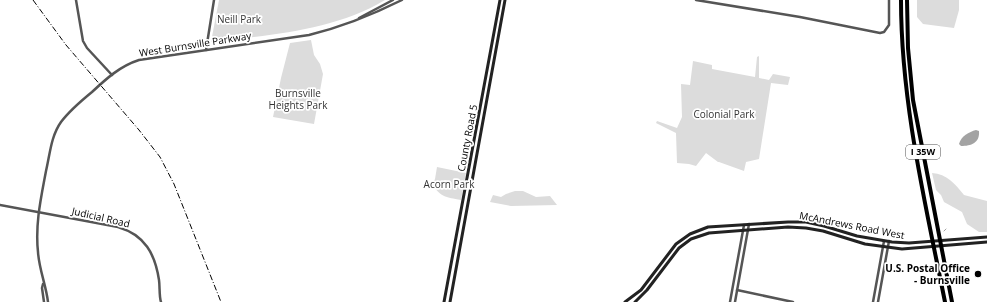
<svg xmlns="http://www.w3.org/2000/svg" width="987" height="302" font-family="'Open Sans',sans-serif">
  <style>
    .green { fill: #dcdcdc }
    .water { fill: #a3a3a3 }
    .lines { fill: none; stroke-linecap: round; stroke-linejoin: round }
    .stream { stroke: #a3a3a3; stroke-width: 1 }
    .tertiary { stroke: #555; stroke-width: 2.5 }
    .secondary { stroke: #222; stroke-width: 3 }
    .motorway { stroke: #000; stroke-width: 4 }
    .rail { stroke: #000; stroke-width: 1; stroke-dasharray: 6 2 1 2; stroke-linecap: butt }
    .poi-dot { fill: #000; stroke: #fff; stroke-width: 1.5 }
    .labels { text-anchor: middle; stroke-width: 3.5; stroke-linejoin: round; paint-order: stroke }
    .shield { fill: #fff; stroke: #4c4c4c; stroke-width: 1 }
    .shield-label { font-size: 9px; font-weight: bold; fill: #000 }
    .park-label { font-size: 10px; fill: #333; stroke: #fff }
    .street-label { font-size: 10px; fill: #000; stroke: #fff }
    .poi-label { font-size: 10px; font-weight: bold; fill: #000; stroke: #fff; text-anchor: end }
  </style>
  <rect width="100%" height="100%" fill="#fff"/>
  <g class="green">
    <path d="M219,0h166c-52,31 -115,35 -174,42z"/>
    <path d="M917,0h42v10l-5,18 -31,-4 -6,-7z"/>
    <path d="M311,40l3,15 6,9 3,10 -9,50 -41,-7 8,-39 9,-35z"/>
    <path d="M759,56v22l10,2 4,-6 17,3 -2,8 -17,-2 -12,76 -13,3 -2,9 -25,-9h-1l-12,-9 -10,13 -7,-2 -12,-1 -1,-30 -20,-10 1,-2 20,7 5,-11 -1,-33 9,1 3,-24 19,4v4l43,8 2,-20z"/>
    <path d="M437,167l29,6 -5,27c-16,-3 -18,-2 -29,-15l3,-6z"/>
    <path d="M932,173c15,1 23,11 32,22l23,6v31h-8l-12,-8 -5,-12 -18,-10 -3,-7 -5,-5z"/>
    <path d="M515,191h8l13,6 14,-1 7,9 -46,1 -21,-4 3,-7 8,2 5,-3z"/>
  </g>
  <path class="water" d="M976,130l3,1c1,12 -8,15 -18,15l-2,-2c2,-8 10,-12 17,-14z"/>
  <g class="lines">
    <path class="stream" d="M944,231l2,-2"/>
    <g class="tertiary">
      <path d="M76,0l7,41 4,7 25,27"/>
      <path d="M696,0l104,17 80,16 4,-1 5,-7v-25"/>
      <path d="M359,18l34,-18"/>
      <path d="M206,50l8,-50"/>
      <path d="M0,205l118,22c27,8 37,27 41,53 1,7 0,16 2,22"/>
      <path d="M43,284l-1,4 2,14"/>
      <path d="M737,290l56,12"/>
      <path d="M48,302c-2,-17 -9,-33 -10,-50 -3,-28 3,-54 8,-81 4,-17 5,-35 15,-49 9,-12 20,-21 31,-30 14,-13 28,-26 47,-32l170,-25c33,-8 63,-20 93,-35"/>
      <path d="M730,302l14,-77"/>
      <path d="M735,302l14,-78"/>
      <path d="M873,302l11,-61"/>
      <path d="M878,302l11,-61"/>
    </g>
    <g class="secondary">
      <path d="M444,302l56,-302"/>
      <path d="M450,302l55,-302"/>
      <path d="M625,302l16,-12 35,-46 14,-10 18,-7 80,-5h18l18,4 33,10 35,6 17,1 78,-6"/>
      <path d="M635,302l12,-12 32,-42 12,-9 18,-6 79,-6 18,1 17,3 42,13 37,5 85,-7"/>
    </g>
    <g class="motorway">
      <path d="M901,0c0,102 24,202 44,302"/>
      <path d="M907,0l1,48 5,52 39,202"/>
    </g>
    <path class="rail" d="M33,0l33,45 73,85 21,27 14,27 47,118"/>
  </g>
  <circle class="poi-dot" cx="978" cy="274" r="4"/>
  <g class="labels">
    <rect class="shield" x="906" y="145" width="34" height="14" rx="3"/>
    <g class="shield-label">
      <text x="923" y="155">I 35W</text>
    </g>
    <g class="park-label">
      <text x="239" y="23">Neill Park</text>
      <text x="298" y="97">Burnsville<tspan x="298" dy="12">Heights Park</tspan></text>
      <text x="724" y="118">Colonial Park</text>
      <text x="449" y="188">Acorn Park</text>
    </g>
    <g class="street-label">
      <text transform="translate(195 44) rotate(-9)" y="4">West Burnsville Parkway</text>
      <text transform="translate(467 138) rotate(-79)" y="4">County Road 5</text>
      <text transform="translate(101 217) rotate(13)" y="4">Judicial Road</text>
      <text transform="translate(852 225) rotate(11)" y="4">McAndrews Road West</text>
    </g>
    <g class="poi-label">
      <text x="970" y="272">U.S. Postal Office<tspan x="970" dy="12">- Burnsville</tspan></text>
    </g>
  </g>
</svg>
